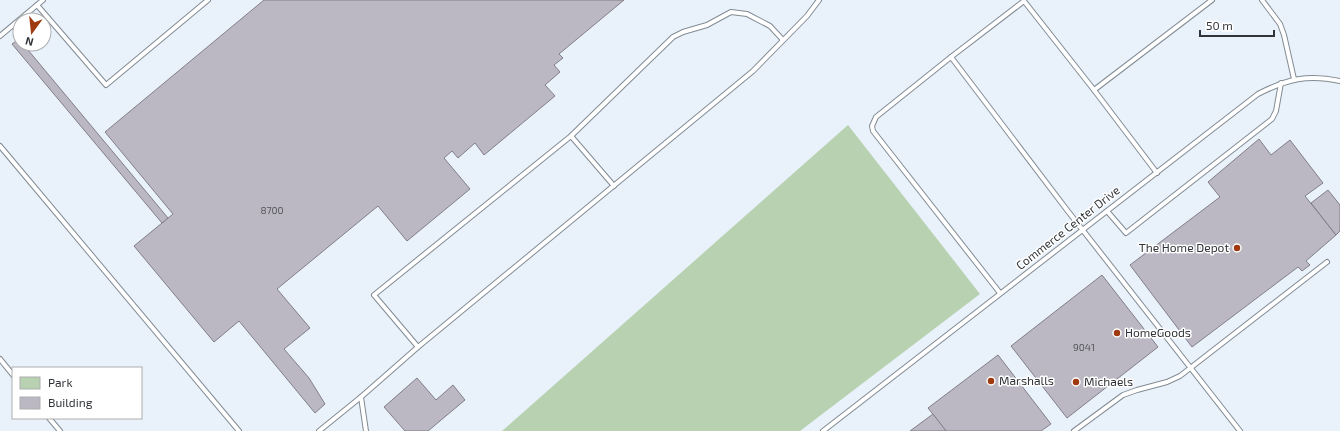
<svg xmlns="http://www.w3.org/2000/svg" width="1340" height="431" font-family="'Exo 2',sans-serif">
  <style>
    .green { fill: #b8d2b1 }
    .building { fill: #bbb8c3; stroke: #817e88 }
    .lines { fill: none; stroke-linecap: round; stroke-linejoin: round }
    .service-casing { stroke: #838b93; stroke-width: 6 }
    .service { stroke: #fff; stroke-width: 4 }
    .poi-dot { fill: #9f3910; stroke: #fff; stroke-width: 1.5 }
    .labels { text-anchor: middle; stroke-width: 3; stroke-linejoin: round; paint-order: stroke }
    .number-label { font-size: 10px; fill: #54555b }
    .street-label { font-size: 12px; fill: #313438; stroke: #fff }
    .poi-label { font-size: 12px; fill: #313438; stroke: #fff; text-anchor: start }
  </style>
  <rect width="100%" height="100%" fill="#e9f2fb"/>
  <path class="green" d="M848,125l132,169 -180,137h-298z"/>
  <g class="building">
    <path d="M264,0h360l-65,54 4,4 -9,7 6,7 -15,13 10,11 -71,59 -9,-12 -17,15 -6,-7 -8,7 26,31 -63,52 -29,-35 -101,83 33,39 -26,21 25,29 16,26 -10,9 -76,-92 -25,21 -80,-96 39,-32 -68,-82z"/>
    <path d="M19,39l1,5h3l145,174 -6,5 -150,-179z"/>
    <path d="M1259,139l12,16 19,-15 33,43 -18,13 31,39 -30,26 4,4 -8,6 -4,-4 -106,80 -62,-82 90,-68 -12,-15z"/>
    <path d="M1328,190l12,15v26l-4,4 -25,-32z"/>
    <path d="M1102,275l56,72 -91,71 -56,-72z"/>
    <path d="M998,355l53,69 -10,7h-95l-18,-23z"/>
    <path d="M417,378l19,22 17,-15 12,15 -37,31h-23l-21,-24z"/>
    <path d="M933,414l13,17h-36z"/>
  </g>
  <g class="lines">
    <defs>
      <g id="service">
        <path d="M1262,0l18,24 4,11 10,44"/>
        <path d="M37,5l69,80 102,-85"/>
        <path d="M0,36l43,-36"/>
        <path d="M951,57l116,153 173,221"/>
        <path d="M1094,90l118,-90"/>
        <path d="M571,136l43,50"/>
        <path d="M0,146l239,285"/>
        <path d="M1107,211l19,22 146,-114 4,-8 5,-28"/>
        <path d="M1000,293l-127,-162 -1,-5 4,-9 75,-60 73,-56 70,89 63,83"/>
        <path d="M418,347l-44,-52 197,-159 102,-99 10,-5 24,-7 24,-13 16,2 23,12 13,14"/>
        <path d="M0,359l13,16"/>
        <path d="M361,397l5,34"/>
        <path d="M49,418l11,13"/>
        <path d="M319,431l42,-34 57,-50 335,-276 54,-55 12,-16"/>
        <path d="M823,431l435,-337c29,-15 50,-20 82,-13"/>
        <path d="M1074,431l49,-36 14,-5 30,-8 13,-6 147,-114"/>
      </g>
    </defs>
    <use href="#service" class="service-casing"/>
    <use href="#service" class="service"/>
  </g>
  <g class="poi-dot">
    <circle cx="1237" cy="248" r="4"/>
    <circle cx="1117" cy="333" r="4"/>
    <circle cx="991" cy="381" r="4"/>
    <circle cx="1076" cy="382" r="4"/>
  </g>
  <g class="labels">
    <g class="number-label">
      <text x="272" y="214">8700</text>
      <text x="1084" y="351">9041</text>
    </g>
    <g class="street-label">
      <text transform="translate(1068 228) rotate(-38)" y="4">Commerce Center Drive</text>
    </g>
    <g class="poi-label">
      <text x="1229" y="252" text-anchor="end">The Home Depot</text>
      <text x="1125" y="337">HomeGoods</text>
      <text x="999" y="385">Marshalls</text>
      <text x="1084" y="386">Michaels</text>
    </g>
  </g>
  <rect x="12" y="367" width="130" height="52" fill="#ffffff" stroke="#adaeaf"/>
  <rect x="20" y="377" width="20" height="12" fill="#b8d2b1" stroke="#adaeaf"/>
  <text x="48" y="387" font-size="12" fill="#313438">Park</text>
  <rect x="20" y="397" width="20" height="12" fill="#bbb8c3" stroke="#adaeaf"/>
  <text x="48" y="407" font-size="12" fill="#313438">Building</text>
  <g transform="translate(32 32) rotate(195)"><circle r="19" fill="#ffffff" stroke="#adaeaf"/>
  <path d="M0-3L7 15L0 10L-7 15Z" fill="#9f3910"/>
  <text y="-6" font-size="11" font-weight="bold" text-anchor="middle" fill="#313438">N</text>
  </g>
  <path d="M1200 30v6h74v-6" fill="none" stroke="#313438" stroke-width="2"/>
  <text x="1206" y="30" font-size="12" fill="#313438" stroke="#ffffff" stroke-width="3" paint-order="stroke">50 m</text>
</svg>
